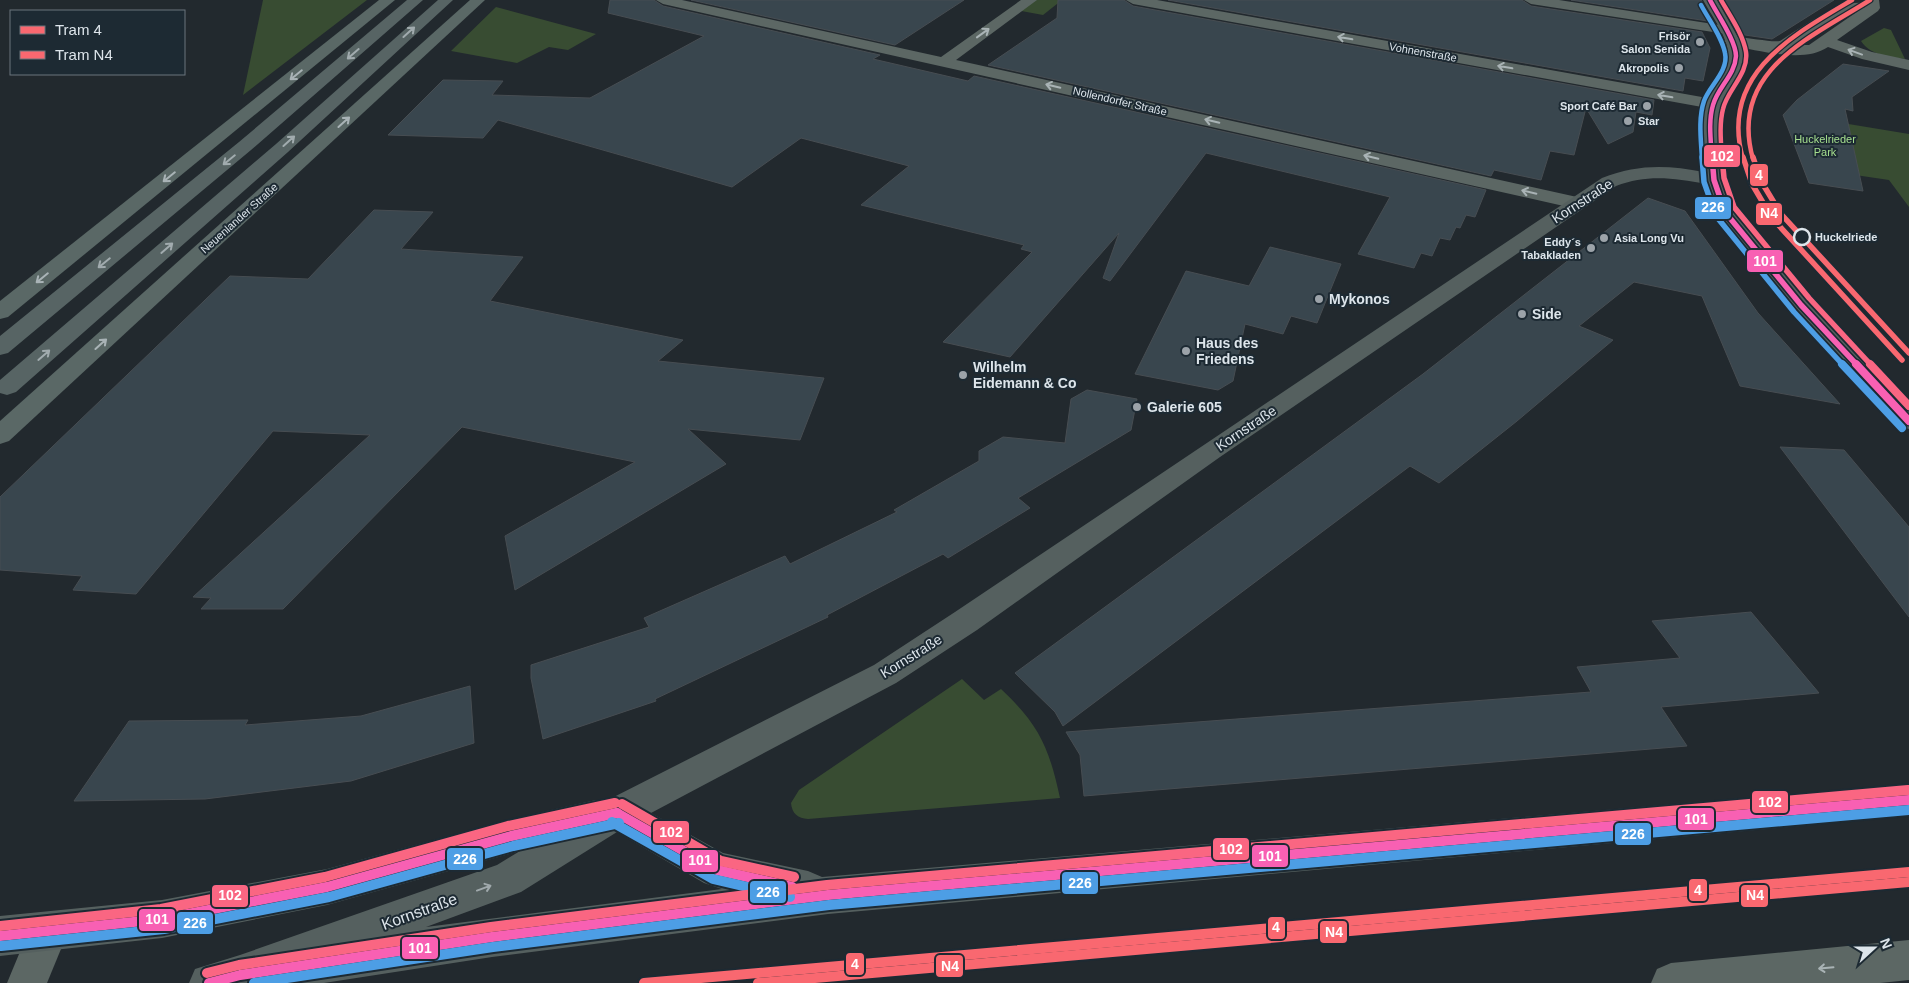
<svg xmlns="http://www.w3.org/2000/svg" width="1909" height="983" font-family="Helvetica,sans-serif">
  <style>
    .green { fill: #384c32 }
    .building { fill: #39464e; stroke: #474d52 }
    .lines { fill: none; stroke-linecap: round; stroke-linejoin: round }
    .street { fill: #5c6764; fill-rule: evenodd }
    .secondary { fill: #55605f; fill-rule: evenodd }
    .primary { fill: #5a6866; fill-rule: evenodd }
    .highway { fill: #576464; fill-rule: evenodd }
    .bus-1-far3-casing { stroke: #1d2a33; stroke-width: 7 }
    .bus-1-far2-casing { stroke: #1d2a33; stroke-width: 9 }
    .bus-1-far1-casing { stroke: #1d2a33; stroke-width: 11 }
    .bus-1-casing { stroke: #1d2a33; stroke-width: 14 }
    .bus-2-far3-casing { stroke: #1d2a33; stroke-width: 7 }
    .bus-2-far2-casing { stroke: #1d2a33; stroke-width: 9 }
    .bus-2-far1-casing { stroke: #1d2a33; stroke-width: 11 }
    .bus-2-casing { stroke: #1d2a33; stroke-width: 14 }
    .bus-3-far3-casing { stroke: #1d2a33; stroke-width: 7 }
    .bus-3-far2-casing { stroke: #1d2a33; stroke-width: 9 }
    .bus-3-far1-casing { stroke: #1d2a33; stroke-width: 11 }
    .bus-3-casing { stroke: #1d2a33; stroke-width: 14 }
    .bus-1-far3 { stroke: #f860b3; stroke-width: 4.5 }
    .bus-1-far2 { stroke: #f860b3; stroke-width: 5.5 }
    .bus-1-far1 { stroke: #f860b3; stroke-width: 8 }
    .bus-1 { stroke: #f860b3; stroke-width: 10 }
    .bus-2-far3 { stroke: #4d9ee5; stroke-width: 4.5 }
    .bus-2-far2 { stroke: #4d9ee5; stroke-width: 5.5 }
    .bus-2-far1 { stroke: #4d9ee5; stroke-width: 8 }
    .bus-2 { stroke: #4d9ee5; stroke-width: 10 }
    .bus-3-far3 { stroke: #fa6682; stroke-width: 4.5 }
    .bus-3-far2 { stroke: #fa6682; stroke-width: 5.5 }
    .bus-3-far1 { stroke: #fa6682; stroke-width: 8 }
    .bus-3 { stroke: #fa6682; stroke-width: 10 }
    .tram-1-far2-casing { stroke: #1d2a33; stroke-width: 7 }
    .tram-1-far1-casing { stroke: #1d2a33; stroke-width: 9 }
    .tram-1-casing { stroke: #1d2a33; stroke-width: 14 }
    .tram-2-far2-casing { stroke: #1d2a33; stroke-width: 7 }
    .tram-2-far1-casing { stroke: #1d2a33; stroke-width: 9 }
    .tram-2-casing { stroke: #1d2a33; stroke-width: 14 }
    .tram-1-far2 { stroke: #f96870; stroke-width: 4.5 }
    .tram-1-far1 { stroke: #f96870; stroke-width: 5.5 }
    .tram-1 { stroke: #f96870; stroke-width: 10 }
    .tram-2-far2 { stroke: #f96870; stroke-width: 4.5 }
    .tram-2-far1 { stroke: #f96870; stroke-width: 5.5 }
    .tram-2 { stroke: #f96870; stroke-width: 10 }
    .oneway { stroke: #a1abae }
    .oneway2 { stroke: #a9b3b5 }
    .oneway3 { stroke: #a9b3b6 }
    .oneway4 { stroke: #a0a9ac }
    .poi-dot { fill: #9ca3a9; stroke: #1d2a33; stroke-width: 2 }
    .stop-dot { fill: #1d2a33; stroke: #dde5eb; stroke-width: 2.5 }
    .labels { text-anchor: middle; stroke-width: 4; stroke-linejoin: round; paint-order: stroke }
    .far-poi-label { font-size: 11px; font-weight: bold; fill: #dde5eb; stroke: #1d2a33; text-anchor: end }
    .far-street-label { font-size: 11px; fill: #dde5eb; stroke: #1d2a33 }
    .far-park-label { font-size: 11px; fill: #a6df8f; stroke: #1d2a33 }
    .far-stop-label { font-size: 11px; font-weight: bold; fill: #dde5eb; stroke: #1d2a33; text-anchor: start }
    .street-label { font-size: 14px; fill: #dde5eb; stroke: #1d2a33 }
    .poi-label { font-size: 14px; font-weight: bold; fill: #dde5eb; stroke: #1d2a33; text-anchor: start }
    .near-street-label { font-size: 16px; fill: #dde5eb; stroke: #1d2a33 }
    .line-badge { stroke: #1d2a33; stroke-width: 2 }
    .badge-label { font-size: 14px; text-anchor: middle; font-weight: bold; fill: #fff }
  </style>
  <rect width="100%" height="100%" fill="#22292e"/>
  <g class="green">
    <path d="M263,0h104l-124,95z"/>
    <path d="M1024,0h38l-19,15 -32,-6z"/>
    <path d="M496,7l100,27 -28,16 -19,-3 -32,16 -66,-12z"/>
    <path d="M1884,28l7,2 14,29c-16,-2 -35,-4 -44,-18z"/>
    <path d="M1794,115l115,19v73l-20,-27 -81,-12z"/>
    <path d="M962,679l22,21 17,-11c38,36 48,58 59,109l-252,21c-10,-1 -16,-5 -17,-16l8,-13z"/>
  </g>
  <g class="building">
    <path d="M610,0h44l9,6 217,49 -7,4 95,22 6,-5 512,114 -11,27 -9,-2 -6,13 -4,-1 -6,13 -10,-2 -8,18 -11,-3 -7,15 -56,-14 32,-57 -184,-44 -96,128 -7,-3 16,-45 -109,124 -67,-15 89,-90 -11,-3 3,-4 -163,-40 48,-39 -108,-28 -69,49 -234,-67 -15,18 -95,-3 55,-55 60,1 -11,14 98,3 114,-62 -96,-23z"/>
    <path d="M691,0h273l-69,45z"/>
    <path d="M1058,0h66l9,6 521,94 -2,15 -16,-3 -3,20 -25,12 -22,-36 -12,47 -24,-4 -9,29 -47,-10 -3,6 -503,-111 69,-47z"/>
    <path d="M1168,0h354l9,6 171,26 8,16 -7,33 -18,-3 -2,13z"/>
    <path d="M1571,0h130l13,22z"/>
    <path d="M1719,0h115l-62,39 -34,-5z"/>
    <path d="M1843,64l46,7 -37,26 1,14 -8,-2 18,82 -54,-8 -26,-68 14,-15z"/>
    <path d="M1648,198l37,13 73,102 82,91 -100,-18 -38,-90 -68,-14 -55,44 34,14 -96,81 -78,62 -29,-17 -347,260 -8,-14 -40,-39 408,-299z"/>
    <path d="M374,210l59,2 -32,37 122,8 -33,44 193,39 -25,21 166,17 -24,62 -112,-11 38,35 -211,126 -10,-54 130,-74 -173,-35 -179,182h-82l10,-11 -18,-1 177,-162 -97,-4 -137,163 -63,-4 9,-14 -82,-6v-73l230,-221 78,3z"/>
    <path d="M1270,247l71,17 -24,59 -26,-7 -8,18 -38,-10 -12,57 -15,9 -83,-16 51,-103 63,15z"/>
    <path d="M1087,390l50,9 -6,31 -113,68 12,10 -82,50 -5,-4 -116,61 1,2 -173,82 1,2 -113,38 -12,-61v-13l118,-38 -5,-9 141,-62 5,8 107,-52 -3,-2 85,-49v-10l24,-14 62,6 6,-44z"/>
    <path d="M1780,447l64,3 65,77v90z"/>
    <path d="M1751,612l68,81 -158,14 26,39 -603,50 -4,-41 -14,-23 525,-40 -14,-25 103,-9 -28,-37z"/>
    <path d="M470,686l4,57 -123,38 -146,18 -131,2 55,-80 119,-1 -3,5 116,-9z"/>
  </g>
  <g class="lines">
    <g class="street">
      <path d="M656,0h26l259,57 80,-57h16l-81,60 621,137 7,2 3,4 -3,4 -7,2 -914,-205z"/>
      <path d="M1126,0h31l556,99 6,1 2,4 -2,4 -6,1 -580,-105z"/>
      <path d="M1524,0h35l167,26 7,4 -7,4 -195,-30z"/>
      <path d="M1867,0h12l1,8 -2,3 -41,29 35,12 37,8v10l-47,-11 -34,-12c-25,17 -68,3 -96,-1l-8,-5c7,-9 43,2 56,0 21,-13 57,-41 83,-38l1,5zM1861,9l-52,36h-14l44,-30z"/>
      <path d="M48,912l14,6 6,14 -21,51h-40l27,-65z"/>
      <path d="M1909,940v40l-29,3h-229l6,-14 14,-6z"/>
    </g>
    <path class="secondary" d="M1703,0h14l23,41 4,14 -4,17 -19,32 -2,26 5,50 11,31 74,89 100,106v23l-9,-2 -107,-117 -75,-94 -12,-32c-32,-6 -59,-10 -90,2l-396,271 -243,173 -81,53 -245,130 72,40 85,18 14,6 1087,-93v32l-1081,98 -336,43 -168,26h-28l-7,-5 -15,5h-85l6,-14 45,-14 257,-90 23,-14 -193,54 -165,33 -162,18v-40l162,-16 165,-31 184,-50 85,-19 6,3 272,-138 81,-53 647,-434c36,-14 65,-13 102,-6 -1,-21 -7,-48 1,-68 6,-17 22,-29 23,-48 1,-18 -17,-41 -25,-56zM617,832l87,51 18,6 -296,38 95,-35z"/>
    <g class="primary">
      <path d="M379,0h16l-387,317 -8,2v-18z"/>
      <path d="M470,0h15l-476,441 -9,3v-23z"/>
    </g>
    <g class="highway">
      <path d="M407,0h16l-172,150 -243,203 -8,2v-19l239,-194z"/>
      <path d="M438,0h15l-165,152 -272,240 -9,3 -7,-2v-13l276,-236z"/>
    </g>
    <defs>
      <path id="bus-1-far3" d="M1710,0c7,14 26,41 26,56 -1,19 -18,31 -23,49 -5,17 -2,36 -1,54"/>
      <path id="bus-1-far2" d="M1712,157l2,23 11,32 76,93 56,60"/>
      <path id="bus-1-far1" d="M1856,364l53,57"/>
      <g id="bus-1">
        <path d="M617,813l100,57 75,17"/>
        <path d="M0,936l162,-17 165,-32 184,-51 106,-23"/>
        <path d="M209,983l31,-8 252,-38 336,-42 1081,-95"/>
      </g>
      <path id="bus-2-far3" d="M1701,5c8,15 21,32 24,48 4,18 -16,33 -21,48 -6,18 -3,39 -2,58"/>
      <path id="bus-2-far2" d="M1702,157l2,25 12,34 78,96 49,53"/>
      <path id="bus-2-far1" d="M1842,364l60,64"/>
      <g id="bus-2">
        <path d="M612,822l101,57 77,18"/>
        <path d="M1,946l163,-17 165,-32 184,-51 106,-23"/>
        <path d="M254,983l239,-36 336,-42 1080,-95"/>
      </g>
      <path id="bus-3-far3" d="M1721,0c9,16 22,34 25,52 3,22 -19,38 -23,57 -4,16 -2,33 -1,50"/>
      <path id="bus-3-far2" d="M1722,157l2,21 10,29 75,91 62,67"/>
      <path id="bus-3-far1" d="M1870,364l39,42"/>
      <g id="bus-3">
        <path d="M622,804l99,57 73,16"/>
        <path d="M0,926l161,-17 164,-32 183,-51 107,-23"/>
        <path d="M207,973l32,-8 252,-38 336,-42 1081,-95"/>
      </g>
    </defs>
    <use href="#bus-1-far3" class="bus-1-far3-casing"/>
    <use href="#bus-1-far2" class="bus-1-far2-casing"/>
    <use href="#bus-1-far1" class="bus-1-far1-casing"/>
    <use href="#bus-1" class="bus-1-casing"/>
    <use href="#bus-2-far3" class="bus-2-far3-casing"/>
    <use href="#bus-2-far2" class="bus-2-far2-casing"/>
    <use href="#bus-2-far1" class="bus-2-far1-casing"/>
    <use href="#bus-2" class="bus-2-casing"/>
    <use href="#bus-3-far3" class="bus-3-far3-casing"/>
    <use href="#bus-3-far2" class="bus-3-far2-casing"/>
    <use href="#bus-3-far1" class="bus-3-far1-casing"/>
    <use href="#bus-3" class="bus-3-casing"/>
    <use href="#bus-1-far3" class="bus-1-far3"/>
    <use href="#bus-1-far2" class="bus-1-far2"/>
    <use href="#bus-1-far1" class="bus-1-far1"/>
    <use href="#bus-1" class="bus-1"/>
    <use href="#bus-2-far3" class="bus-2-far3"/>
    <use href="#bus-2-far2" class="bus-2-far2"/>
    <use href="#bus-2-far1" class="bus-2-far1"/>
    <use href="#bus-2" class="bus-2"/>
    <use href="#bus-3-far3" class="bus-3-far3"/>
    <use href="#bus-3-far2" class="bus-3-far2"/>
    <use href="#bus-3-far1" class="bus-3-far1"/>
    <use href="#bus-3" class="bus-3"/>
    <defs>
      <path id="tram-1-far2" d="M1753,159c-25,-88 57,-121 117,-159"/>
      <path id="tram-1-far1" d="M1753,157l8,24 20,33 128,139"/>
      <path id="tram-1" d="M644,983l1265,-111"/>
      <path id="tram-2-far2" d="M1743,159c-24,-84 48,-123 109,-159"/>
      <path id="tram-2-far1" d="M1743,157l9,27 20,34 130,142"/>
      <path id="tram-2" d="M758,983l1151,-101"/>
    </defs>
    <use href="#tram-1-far2" class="tram-1-far2-casing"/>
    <use href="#tram-1-far1" class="tram-1-far1-casing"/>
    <use href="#tram-1" class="tram-1-casing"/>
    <use href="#tram-2-far2" class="tram-2-far2-casing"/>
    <use href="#tram-2-far1" class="tram-2-far1-casing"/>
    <use href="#tram-2" class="tram-2-casing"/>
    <use href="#tram-1-far2" class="tram-1-far2"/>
    <use href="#tram-1-far1" class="tram-1-far1"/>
    <use href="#tram-1" class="tram-1"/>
    <use href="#tram-2-far2" class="tram-2-far2"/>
    <use href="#tram-2-far1" class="tram-2-far1"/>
    <use href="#tram-2" class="tram-2"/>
  </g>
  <defs><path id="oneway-shaft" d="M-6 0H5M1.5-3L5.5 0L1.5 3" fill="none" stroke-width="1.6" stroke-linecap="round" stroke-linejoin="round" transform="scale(1.25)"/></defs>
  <g class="oneway">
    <use href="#oneway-shaft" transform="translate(409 32) rotate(-42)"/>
    <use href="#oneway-shaft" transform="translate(353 54) rotate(139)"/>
    <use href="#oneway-shaft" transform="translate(289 141) rotate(-42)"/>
    <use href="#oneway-shaft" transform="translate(229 160) rotate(141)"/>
    <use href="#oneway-shaft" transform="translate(167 248) rotate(-41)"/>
    <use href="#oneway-shaft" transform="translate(104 263) rotate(141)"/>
    <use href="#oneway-shaft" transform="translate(44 355) rotate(-41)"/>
  </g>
  <g class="oneway2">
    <use href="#oneway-shaft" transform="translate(983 33) rotate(-36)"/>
    <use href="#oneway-shaft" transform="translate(1345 38) rotate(-170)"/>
    <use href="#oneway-shaft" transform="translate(1855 52) rotate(-160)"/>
    <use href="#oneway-shaft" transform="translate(1505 67) rotate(-170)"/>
    <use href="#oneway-shaft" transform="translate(1053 86) rotate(-167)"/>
    <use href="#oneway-shaft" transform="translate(1665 96) rotate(-170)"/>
    <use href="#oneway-shaft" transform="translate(1212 121) rotate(-167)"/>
    <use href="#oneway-shaft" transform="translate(1371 157) rotate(-167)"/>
    <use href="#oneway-shaft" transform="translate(1529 192) rotate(-167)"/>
    <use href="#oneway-shaft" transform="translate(1826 968) rotate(175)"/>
  </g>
  <g class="oneway3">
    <use href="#oneway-shaft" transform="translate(296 75) rotate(141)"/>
    <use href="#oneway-shaft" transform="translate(344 122) rotate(-42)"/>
    <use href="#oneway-shaft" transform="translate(169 177) rotate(141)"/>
    <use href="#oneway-shaft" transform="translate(42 278) rotate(141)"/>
    <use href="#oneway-shaft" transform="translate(101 344) rotate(-42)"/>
  </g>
  <use class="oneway4" href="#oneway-shaft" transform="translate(484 888) rotate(-20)"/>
  <g class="poi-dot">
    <circle cx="1700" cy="42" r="5"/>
    <circle cx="1679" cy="68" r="5"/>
    <circle cx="1647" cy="106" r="5"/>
    <circle cx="1628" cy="121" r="5"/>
    <circle cx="1604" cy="238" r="5"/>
    <circle cx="1591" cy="248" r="5"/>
    <circle cx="1319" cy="299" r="5"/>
    <circle cx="1522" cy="314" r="5"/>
    <circle cx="1186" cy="351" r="5"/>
    <circle cx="963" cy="375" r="5"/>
    <circle cx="1137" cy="407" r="5"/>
  </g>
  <circle class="stop-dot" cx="1802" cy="237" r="8"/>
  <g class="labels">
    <g class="far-poi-label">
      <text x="1690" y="40">Frisör<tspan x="1690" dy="13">Salon Senida</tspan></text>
      <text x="1669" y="72">Akropolis</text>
      <text x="1637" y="110">Sport Café Bar</text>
      <text x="1638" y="125" text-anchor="start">Star</text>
      <text x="1614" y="242" text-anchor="start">Asia Long Vu</text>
      <text x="1581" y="246">Eddy´s<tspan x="1581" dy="13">Tabakladen</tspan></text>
    </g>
    <g class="far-street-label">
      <text transform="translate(1423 52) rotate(10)" y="4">Vohnenstraße</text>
      <text transform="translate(1120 101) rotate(13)" y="4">Nollendorfer Straße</text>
      <text transform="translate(239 218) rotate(-42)" y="4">Neuenlander Straße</text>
    </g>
    <g class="far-park-label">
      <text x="1825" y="143">Huckelrieder<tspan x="1825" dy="13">Park</tspan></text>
    </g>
    <g class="far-stop-label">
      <text x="1815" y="241">Huckelriede</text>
    </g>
    <g class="street-label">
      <text transform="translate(1582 201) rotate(-33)" y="5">Kornstraße</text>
      <text transform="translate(1246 428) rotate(-34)" y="5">Kornstraße</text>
      <text transform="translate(911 656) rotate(-32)" y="5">Kornstraße</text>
    </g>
    <g class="poi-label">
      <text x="1329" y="304">Mykonos</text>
      <text x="1532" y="319">Side</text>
      <text x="1196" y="348">Haus des<tspan x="1196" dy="16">Friedens</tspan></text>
      <text x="973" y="372">Wilhelm<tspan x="973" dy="16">Eidemann &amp; Co</tspan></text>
      <text x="1147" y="412">Galerie 605</text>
    </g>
    <g class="near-street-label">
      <text transform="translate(419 911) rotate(-20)" y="6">Kornstraße</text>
    </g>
  </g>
  <g class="line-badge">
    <rect x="1703" y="144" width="38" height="24" rx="5" fill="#fa6682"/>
    <rect x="1749" y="163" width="20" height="24" rx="5" fill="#f96870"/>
    <rect x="1694" y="196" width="38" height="24" rx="5" fill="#4d9ee5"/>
    <rect x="1755" y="202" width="28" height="24" rx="5" fill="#f96870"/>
    <rect x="1746" y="249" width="38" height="24" rx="5" fill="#f860b3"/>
    <rect x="1751" y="790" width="38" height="24" rx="5" fill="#fa6682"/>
    <rect x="1677" y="807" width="38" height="24" rx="5" fill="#f860b3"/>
    <rect x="652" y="820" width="38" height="24" rx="5" fill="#fa6682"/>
    <rect x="1614" y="822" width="38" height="24" rx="5" fill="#4d9ee5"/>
    <rect x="1212" y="837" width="38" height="24" rx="5" fill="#fa6682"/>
    <rect x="1251" y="844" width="38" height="24" rx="5" fill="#f860b3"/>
    <rect x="446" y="847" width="38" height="24" rx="5" fill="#4d9ee5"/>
    <rect x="681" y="849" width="38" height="24" rx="5" fill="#f860b3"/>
    <rect x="1061" y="871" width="38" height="24" rx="5" fill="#4d9ee5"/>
    <rect x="1688" y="878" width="20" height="24" rx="5" fill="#f96870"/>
    <rect x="749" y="880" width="38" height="24" rx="5" fill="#4d9ee5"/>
    <rect x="211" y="884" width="38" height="24" rx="5" fill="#fa6682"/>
    <rect x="1740" y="884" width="29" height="24" rx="5" fill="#f96870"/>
    <rect x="138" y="908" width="38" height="24" rx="5" fill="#f860b3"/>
    <rect x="176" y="911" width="38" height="24" rx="5" fill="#4d9ee5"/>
    <rect x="1267" y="916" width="19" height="24" rx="5" fill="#f96870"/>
    <rect x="1319" y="920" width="29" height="24" rx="5" fill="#f96870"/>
    <rect x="401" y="936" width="38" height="24" rx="5" fill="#f860b3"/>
    <rect x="845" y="952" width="20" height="24" rx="5" fill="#f96870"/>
    <rect x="935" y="954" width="29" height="24" rx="5" fill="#f96870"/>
  </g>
  <g class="badge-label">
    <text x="1722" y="161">102</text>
    <text x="1759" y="180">4</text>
    <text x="1713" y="212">226</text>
    <text x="1769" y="218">N4</text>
    <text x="1765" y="266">101</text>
    <text x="1770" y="807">102</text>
    <text x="1696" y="824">101</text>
    <text x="671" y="837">102</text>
    <text x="1633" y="839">226</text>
    <text x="1231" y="854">102</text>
    <text x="1270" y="861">101</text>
    <text x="465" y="864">226</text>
    <text x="700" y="865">101</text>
    <text x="1080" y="888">226</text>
    <text x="1698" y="895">4</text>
    <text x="768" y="897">226</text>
    <text x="230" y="900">102</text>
    <text x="1755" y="900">N4</text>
    <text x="157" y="924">101</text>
    <text x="195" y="928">226</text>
    <text x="1276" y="932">4</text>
    <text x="1334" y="937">N4</text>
    <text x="420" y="953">101</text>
    <text x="855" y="969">4</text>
    <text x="950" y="971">N4</text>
  </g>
  <rect x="10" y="10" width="175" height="65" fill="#1d2a33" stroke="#6a757d"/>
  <rect x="20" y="26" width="25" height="8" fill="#f96870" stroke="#6a757d"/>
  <text x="55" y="35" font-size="15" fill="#dde5eb">Tram 4</text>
  <rect x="20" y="51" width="25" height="8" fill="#f96870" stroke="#6a757d"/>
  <text x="55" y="60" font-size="15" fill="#dde5eb">Tram N4</text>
  <g transform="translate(1874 948) rotate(69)" stroke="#1d2a33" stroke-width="4" paint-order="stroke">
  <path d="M0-4L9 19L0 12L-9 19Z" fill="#dde5eb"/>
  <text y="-8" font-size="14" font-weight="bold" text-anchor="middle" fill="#dde5eb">N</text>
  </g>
</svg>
